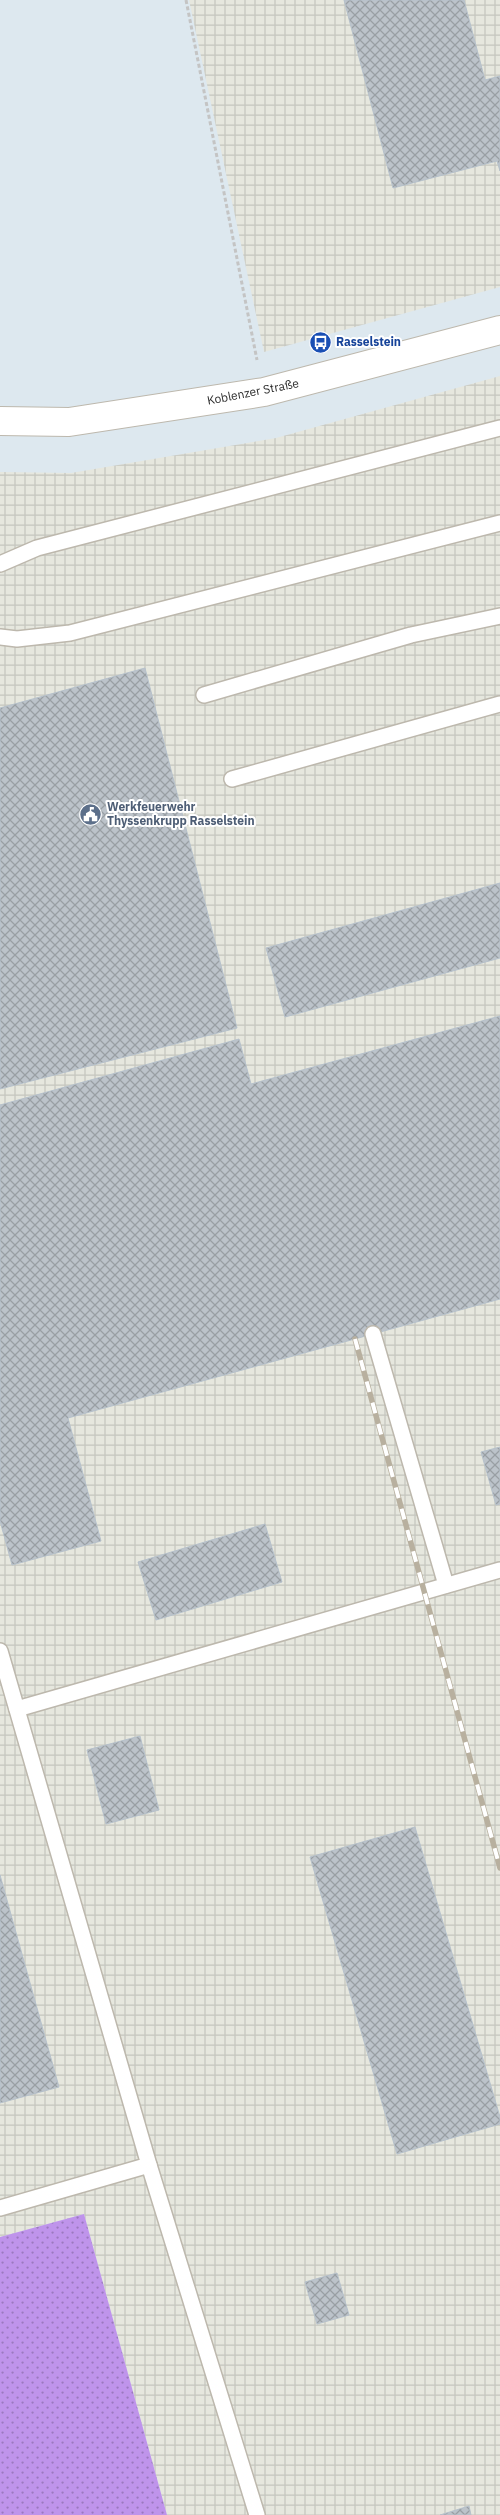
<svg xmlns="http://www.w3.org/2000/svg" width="500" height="2515" font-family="'IBM Plex Sans',sans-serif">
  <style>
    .industrial { fill: url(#industrial-grid) }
    .grass { fill: url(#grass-dots) }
    .building { fill: url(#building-cross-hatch); stroke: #b6c1cb }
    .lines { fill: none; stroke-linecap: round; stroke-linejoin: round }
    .service-casing { stroke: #bdb8ad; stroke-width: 18 }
    .tertiary-casing { stroke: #bdb8ad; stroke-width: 30 }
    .path { stroke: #c4c4c4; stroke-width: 3; stroke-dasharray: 4 2.5; stroke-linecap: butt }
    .service { stroke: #fff; stroke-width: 15 }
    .tertiary { stroke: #fff; stroke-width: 28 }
    .rail-casing { stroke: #b8b09f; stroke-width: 5.5 }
    .rail { stroke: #fff; stroke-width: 4; stroke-dasharray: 11; stroke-linecap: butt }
    .labels { text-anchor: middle; stroke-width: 4; stroke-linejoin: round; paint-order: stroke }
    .transit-label { font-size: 12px; font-weight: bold; fill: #164399; stroke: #fff; text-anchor: start }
    .street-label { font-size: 12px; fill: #2c2c2c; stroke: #fff }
    .service-label { font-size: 12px; font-weight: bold; fill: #4e5e75; stroke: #fff; text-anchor: start }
  </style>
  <defs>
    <pattern id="industrial-grid" width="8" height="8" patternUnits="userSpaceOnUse" patternTransform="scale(1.25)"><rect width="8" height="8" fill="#e6e7de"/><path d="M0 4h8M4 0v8" fill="none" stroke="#c5c6bf"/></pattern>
    <pattern id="grass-dots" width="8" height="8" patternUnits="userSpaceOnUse" patternTransform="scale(1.25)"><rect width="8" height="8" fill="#bf94eb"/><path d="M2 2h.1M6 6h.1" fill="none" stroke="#9b79bf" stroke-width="1.8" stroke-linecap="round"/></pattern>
    <pattern id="building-cross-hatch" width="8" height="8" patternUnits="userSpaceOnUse" patternTransform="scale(1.25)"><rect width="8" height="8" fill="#bcc3ca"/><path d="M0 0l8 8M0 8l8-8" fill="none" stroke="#999fa4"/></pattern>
  </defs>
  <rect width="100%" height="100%" fill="#dde8ef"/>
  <g class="industrial">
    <path d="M189,0h311v287l-236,65z"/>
    <path d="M500,376v2139h-333l-83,-301 -84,23v-1765l71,1 205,-35z"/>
  </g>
  <path class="grass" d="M84,2214l83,301h-167v-278z"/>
  <g class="building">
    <path d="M344,0h120l21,80 15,-4v95l-3,-10 -104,27z"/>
    <path d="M145,668l92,360 -237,61v-381z"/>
    <path d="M500,883v75l-215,59 -19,-69z"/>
    <path d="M500,1016v283l-432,119 33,123 -89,24 -12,-44v-416l239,-66 12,45z"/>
    <path d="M500,1447v57l-4,1 -15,-53z"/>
    <path d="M265,1524l17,58 -126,38 -18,-58z"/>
    <path d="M140,1736l19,74 -53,14 -19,-74z"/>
    <path d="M415,1827l85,290v7l-103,30 -87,-297z"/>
    <path d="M0,1875l59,212 -59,16z"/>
    <path d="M337,2273l12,42 -32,9 -12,-42z"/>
    <path d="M469,2506l2,9h-31z"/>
  </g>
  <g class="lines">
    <defs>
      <g id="service">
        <path d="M0,564l37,-16 463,-120"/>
        <path d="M0,637l17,2 53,-6 430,-110"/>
        <path d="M204,695l207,-60 89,-19"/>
        <path d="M232,779l268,-75"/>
        <path d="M373,1334l73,251"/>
        <path d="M0,1651l149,514 -149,43"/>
        <path d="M17,1709l483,-139"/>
        <path d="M149,2165l108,350"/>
      </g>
      <path id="tertiary" d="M0,421l69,1 195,-30 236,-62"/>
    </defs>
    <use href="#service" class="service-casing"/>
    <use href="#tertiary" class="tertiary-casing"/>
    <path class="path" d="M186,0l71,360"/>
    <use href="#service" class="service"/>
    <use href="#tertiary" class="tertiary"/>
    <defs>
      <path id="rail" d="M355,1339l145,529"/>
    </defs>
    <use href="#rail" class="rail-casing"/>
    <use href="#rail" class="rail"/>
  </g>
  <defs>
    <symbol id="bus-disc" viewBox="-11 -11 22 22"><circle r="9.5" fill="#1a4fb4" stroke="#fff"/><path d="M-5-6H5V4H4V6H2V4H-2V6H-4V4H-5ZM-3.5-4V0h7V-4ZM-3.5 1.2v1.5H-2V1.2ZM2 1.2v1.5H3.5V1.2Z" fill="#fff"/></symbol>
    <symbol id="civic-disc" viewBox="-11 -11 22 22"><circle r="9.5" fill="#5c6f8a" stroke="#fff"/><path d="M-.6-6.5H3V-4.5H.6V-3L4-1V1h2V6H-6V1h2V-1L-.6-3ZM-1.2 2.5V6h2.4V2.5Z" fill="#fff"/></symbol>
  </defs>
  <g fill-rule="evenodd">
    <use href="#bus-disc" x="308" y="330" width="25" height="25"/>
    <use href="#civic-disc" x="78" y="802" width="25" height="25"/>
  </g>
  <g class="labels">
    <g class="transit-label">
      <text x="336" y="346">Rasselstein</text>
    </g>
    <g class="street-label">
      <text transform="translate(253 392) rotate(-11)" y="4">Koblenzer Straße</text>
    </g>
    <g class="service-label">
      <text x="107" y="811">Werkfeuerwehr<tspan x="107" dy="14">Thyssenkrupp Rasselstein</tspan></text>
    </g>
  </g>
</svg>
